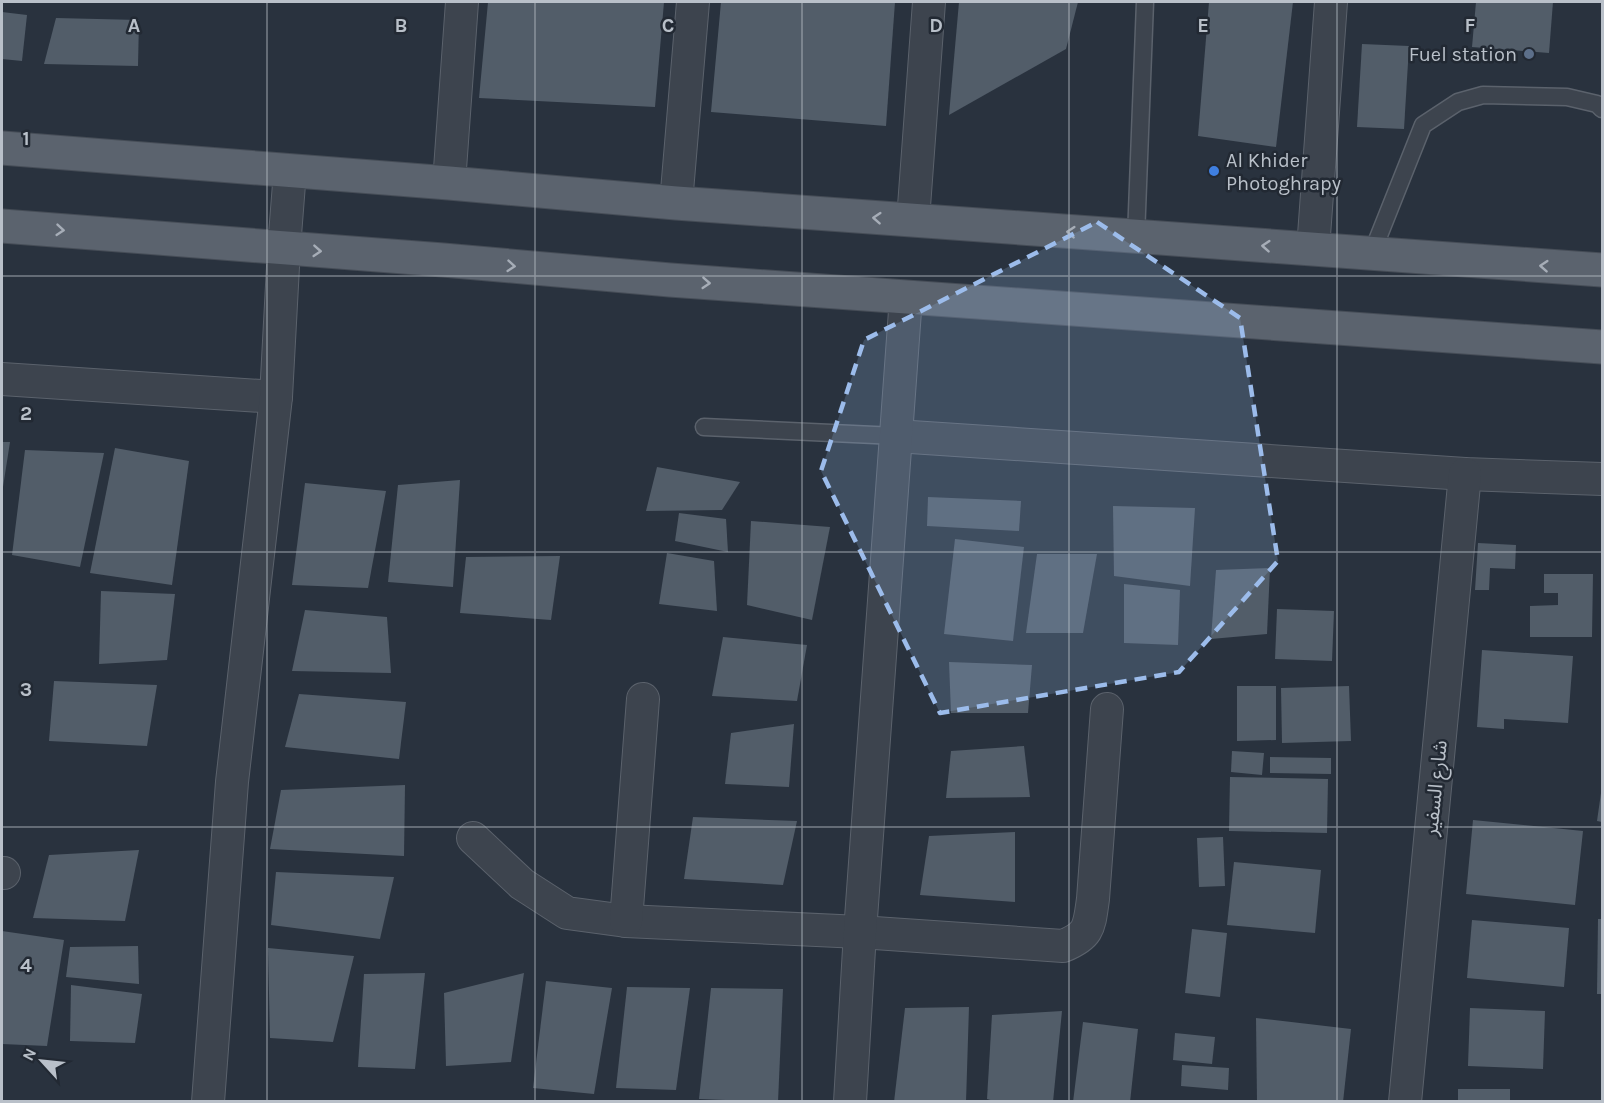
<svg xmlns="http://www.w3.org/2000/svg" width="1604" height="1103" font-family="Karla,'Noto Sans Arabic',sans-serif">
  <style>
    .building { fill: #525d69 }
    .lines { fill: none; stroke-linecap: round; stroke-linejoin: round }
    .lane-casing { stroke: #5b626c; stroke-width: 19 }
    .street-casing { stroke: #5b626c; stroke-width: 34 }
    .primary-casing { stroke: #464d57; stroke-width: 35 }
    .lane { stroke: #3d444e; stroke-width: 16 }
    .street { stroke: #3d444e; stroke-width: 32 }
    .primary { stroke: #5b636e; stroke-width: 33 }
    .oneway { stroke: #a6adb7 }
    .marked { fill: #9cbceb; fill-opacity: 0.2; stroke: #9cbceb; stroke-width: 4.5; stroke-dasharray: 12 8; stroke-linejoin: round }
    .grid { fill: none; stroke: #b9c0c9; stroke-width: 1.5; stroke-opacity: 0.55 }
    .service-dot { fill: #5c6f8a; stroke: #222933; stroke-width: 2 }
    .shop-dot { fill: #3f7fe0; stroke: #222933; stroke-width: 2 }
    .labels { text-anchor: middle; stroke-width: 5; stroke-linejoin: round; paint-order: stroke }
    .poi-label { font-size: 20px; fill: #b9c0c9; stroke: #222933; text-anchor: end }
    .street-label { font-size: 20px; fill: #b9c0c9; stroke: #222933 }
    .grid-label { font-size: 20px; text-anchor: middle; font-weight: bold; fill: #b9c0c9; stroke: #222933; stroke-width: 5; stroke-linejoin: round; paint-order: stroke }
  </style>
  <rect width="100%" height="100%" fill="#29323e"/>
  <g class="building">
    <path d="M488,2h176l-9,105 -176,-9z"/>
    <path d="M721,2h174l-9,124 -175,-14z"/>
    <path d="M959,2h119l-12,47 -117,66z"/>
    <path d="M1209,2h84l-17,145 -78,-11z"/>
    <path d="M1476,2h77l-4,51 -77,-6z"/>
    <path d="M2,12l25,3 -5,46 -20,-2z"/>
    <path d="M56,18l83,2 -1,46 -94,-2z"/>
    <path d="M1362,44l47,2 -5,83 -47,-2z"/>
    <path d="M2,442h8l-7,45h-1z"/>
    <path d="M115,448l74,13 -17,124 -82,-12z"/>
    <path d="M25,450l79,3 -24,114 -68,-12z"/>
    <path d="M657,467l83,15 -18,28 -76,1z"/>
    <path d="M460,480l-7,107 -65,-5 10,-97z"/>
    <path d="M305,483l81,8 -18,97 -76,-3z"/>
    <path d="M928,497l93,4 -2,30 -92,-5z"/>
    <path d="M1113,506l82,2 -5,78 -76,-10z"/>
    <path d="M679,513l47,6 2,33 -53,-11z"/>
    <path d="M751,521l79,6 -18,93 -65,-15z"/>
    <path d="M955,539l69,8 -11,94 -69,-7z"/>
    <path d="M1478,543l38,2 -1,24 -25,-1 -1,22h-14z"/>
    <path d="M667,553l47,8 3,50 -58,-7z"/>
    <path d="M1037,554h60l-14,79h-57z"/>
    <path d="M560,556l-9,64 -91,-7 6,-56z"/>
    <path d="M1270,568l-3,66 -56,5 5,-69z"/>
    <path d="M1544,574h49l-1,63h-62v-31l28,-1v-12h-14z"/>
    <path d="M1124,584l56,6 -2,55 -54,-2z"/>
    <path d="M101,591l74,3 -8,66 -68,4z"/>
    <path d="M1277,609l57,2 -2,50 -57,-2z"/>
    <path d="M305,610l82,7 4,56 -99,-2z"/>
    <path d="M723,637l84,8 -10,56 -85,-5z"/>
    <path d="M1482,650l91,6 -5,67 -64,-4v10l-27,-2z"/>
    <path d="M949,662l83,3 -4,48h-77z"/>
    <path d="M54,681l103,4 -10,61 -98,-5z"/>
    <path d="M1237,686h39v54l-39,1z"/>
    <path d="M1349,686l2,55 -69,2 -1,-55z"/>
    <path d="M299,694l107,8 -7,57 -114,-12z"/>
    <path d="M794,724l-5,63 -64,-3 6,-51z"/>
    <path d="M1024,746l6,51 -84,1 5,-47z"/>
    <path d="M1232,751l32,2 -2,22 -31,-3z"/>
    <path d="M1270,757l61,1v16l-61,-1z"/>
    <path d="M1230,777l98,2 -1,54 -98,-2z"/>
    <path d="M405,785l-1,71 -134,-7 11,-59z"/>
    <path d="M1601,793h1v29l-5,-1z"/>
    <path d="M693,817l104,4 -14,64 -99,-6z"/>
    <path d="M1473,820l110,11 -8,74 -109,-11z"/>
    <path d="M1015,832v70l-95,-7 9,-59z"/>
    <path d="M1223,837l2,49 -26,1 -2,-49z"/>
    <path d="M139,850l-14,71 -92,-3 16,-63z"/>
    <path d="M1234,862l87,8 -6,63 -88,-8z"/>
    <path d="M276,872l118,5 -14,62 -109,-14z"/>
    <path d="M1598,919h4v75h-5z"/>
    <path d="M1472,920l97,8 -5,59 -97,-9z"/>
    <path d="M1192,929l35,4 -7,64 -35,-4z"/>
    <path d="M2,931l62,9 -17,106 -45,-2z"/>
    <path d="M138,946l1,38 -73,-7 4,-30z"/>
    <path d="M268,948l86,8 -21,86 -63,-4z"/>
    <path d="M425,973l-10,96 -57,-2 6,-93z"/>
    <path d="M524,973l-13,89 -65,4 -2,-73z"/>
    <path d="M546,981l66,7 -18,106 -61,-6z"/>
    <path d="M71,985l71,9 -7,49 -65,-2z"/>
    <path d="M627,987l63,1 -14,102 -60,-2z"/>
    <path d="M711,988l72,1 -5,113 -79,-3z"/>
    <path d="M969,1007l-3,95h-72l11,-94z"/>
    <path d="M1470,1008l75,3 -2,58 -75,-3z"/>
    <path d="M1062,1011l-9,91h-56l-10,-3 5,-84z"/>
    <path d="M1256,1018l95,11 -8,73h-86z"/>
    <path d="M1083,1022l55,7 -8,73h-57z"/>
    <path d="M1175,1033l40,4 -3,27 -39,-4z"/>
    <path d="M1182,1065l47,3 -1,22 -47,-4z"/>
    <rect x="1458" y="1089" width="52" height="13"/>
  </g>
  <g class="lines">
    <defs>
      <g id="lane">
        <path d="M1136,237l9,-235"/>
        <path d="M1372,253l51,-128 35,-23 25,-7 84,2 30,7 5,5"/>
        <path d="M704,427l192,9"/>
      </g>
      <g id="street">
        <path d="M449,183l13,-181"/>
        <path d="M676,203l17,-201"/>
        <path d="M913,220l16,-218"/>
        <path d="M1313,249l18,-247"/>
        <path d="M2,379l274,18"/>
        <path d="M896,436l569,38 137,5"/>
        <path d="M473,838l49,46 45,29 59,8 234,11 203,14c27,-11 26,-19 30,-47l14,-190"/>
        <path d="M2,873h2"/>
        <path d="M626,921l17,-222"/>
        <path d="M208,1102l24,-320 44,-385 8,-149 6,-77"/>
        <path d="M850,1102l10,-170 46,-635"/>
        <path d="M1405,1102l60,-628"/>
      </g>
      <g id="primary">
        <path d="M2,148l447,35 227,20 926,67"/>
        <path d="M2,226l441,34 227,20 932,67"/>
      </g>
    </defs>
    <use href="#lane" class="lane-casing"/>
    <use href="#street" class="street-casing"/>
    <use href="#primary" class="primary-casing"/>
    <use href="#lane" class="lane"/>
    <use href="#street" class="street"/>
    <use href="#primary" class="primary"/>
  </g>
  <defs><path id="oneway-chevron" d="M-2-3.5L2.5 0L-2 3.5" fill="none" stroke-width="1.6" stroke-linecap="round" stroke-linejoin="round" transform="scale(1.5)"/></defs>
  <g class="oneway">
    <use href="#oneway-chevron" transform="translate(877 218) rotate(-176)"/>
    <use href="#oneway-chevron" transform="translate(60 230) rotate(5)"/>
    <use href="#oneway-chevron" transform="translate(1071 232) rotate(-176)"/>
    <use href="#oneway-chevron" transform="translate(1266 246) rotate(-176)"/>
    <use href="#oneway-chevron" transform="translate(317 251) rotate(4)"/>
    <use href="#oneway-chevron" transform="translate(511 266) rotate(5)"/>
    <use href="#oneway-chevron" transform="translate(1544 266) rotate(-176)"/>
    <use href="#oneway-chevron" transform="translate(706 283) rotate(4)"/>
  </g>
  <path class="marked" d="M1097,222l143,96 38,243 -99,111 -239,41 -119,-242 43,-131z"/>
  <path class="grid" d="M267,2v1100M535,2v1100M802,2v1100M1069,2v1100M1337,2v1100M2,276h1600M2,552h1600M2,827h1600"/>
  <circle class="service-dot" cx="1529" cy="54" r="6"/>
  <circle class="shop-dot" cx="1214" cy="171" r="6"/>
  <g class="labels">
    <g class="poi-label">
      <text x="1517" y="61">Fuel station</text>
      <text x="1226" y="167" text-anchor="start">Al Khider<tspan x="1226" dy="23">Photoghrapy</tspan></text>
    </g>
    <g class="street-label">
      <text transform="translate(1435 788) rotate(-84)" y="7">شارع السفير</text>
    </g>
  </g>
  <g class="grid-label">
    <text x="134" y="32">A</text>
    <text x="401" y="32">B</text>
    <text x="668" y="32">C</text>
    <text x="936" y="32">D</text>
    <text x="1203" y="32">E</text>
    <text x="1470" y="32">F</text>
    <text x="26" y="145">1</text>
    <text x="26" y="420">2</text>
    <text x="26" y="696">3</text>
    <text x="26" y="972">4</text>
  </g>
  <rect width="1604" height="1103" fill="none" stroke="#b9c0c9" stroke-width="6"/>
  <g transform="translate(42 1061) rotate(297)" stroke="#222933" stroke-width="4.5" paint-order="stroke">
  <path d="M0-4.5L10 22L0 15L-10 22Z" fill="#b9c0c9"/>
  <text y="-9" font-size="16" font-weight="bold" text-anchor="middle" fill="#b9c0c9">N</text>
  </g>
</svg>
